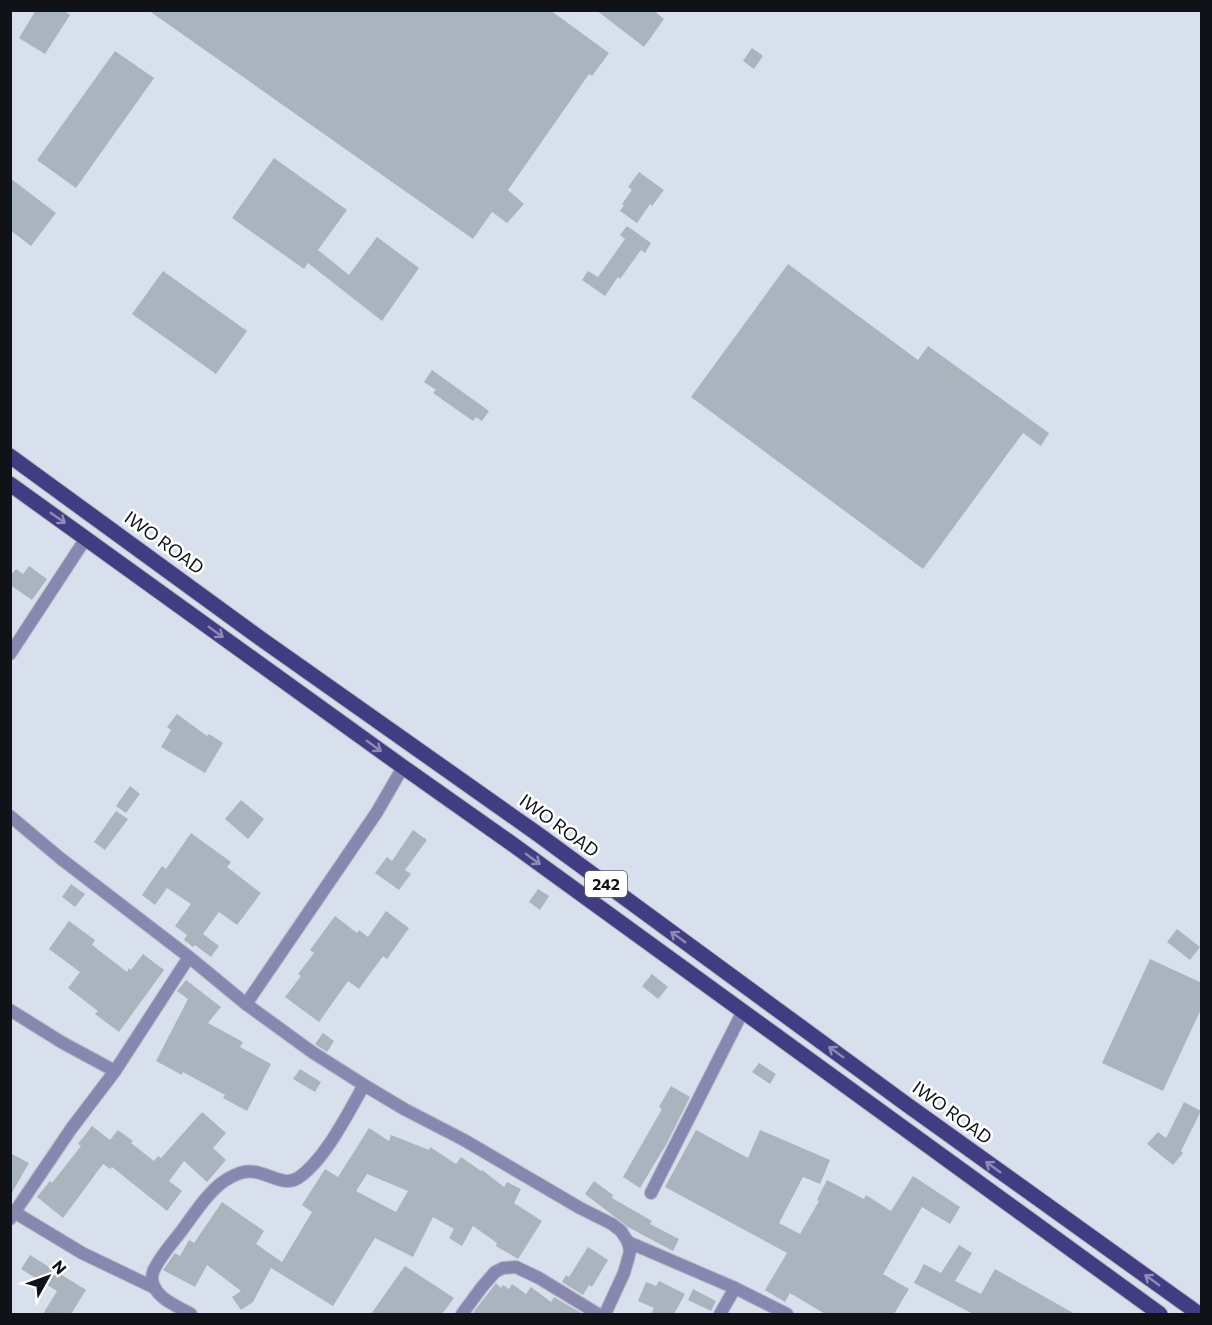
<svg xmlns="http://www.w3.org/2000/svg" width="1212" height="1325" font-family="Commissioner,sans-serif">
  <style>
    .building { fill: #a9b4be; fill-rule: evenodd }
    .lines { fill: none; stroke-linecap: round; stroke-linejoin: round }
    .street-casing { stroke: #b5bbc6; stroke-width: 14 }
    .primary-casing { stroke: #b5bbc6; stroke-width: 17 }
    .street { stroke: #8787b0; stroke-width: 12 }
    .primary { stroke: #423c83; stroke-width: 15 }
    .oneway { stroke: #8e8ab5 }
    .labels { text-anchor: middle; stroke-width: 5; stroke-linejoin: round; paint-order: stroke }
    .shield { fill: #fff; stroke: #57595c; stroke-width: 1.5 }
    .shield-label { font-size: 16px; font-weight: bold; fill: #0f1216 }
    .street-label { font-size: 18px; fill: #0f1216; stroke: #fff }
  </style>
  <rect width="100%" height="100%" fill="#d9e0ed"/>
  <g class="building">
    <path d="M36,10h27l7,5 -25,39 -26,-16z"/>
    <path d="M148,10h402l59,43 -17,23 -3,-2 -81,116 16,14 -17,19 -15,-11 -19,27z"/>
    <path d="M596,10h57l11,9 -20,28z"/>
    <path d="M752,48l11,8 -9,13 -11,-8z"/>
    <path d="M115,51l39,27 -78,110 -39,-28z"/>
    <path d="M274,158l73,52 -29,40 31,25 28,-38 42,31 -37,53 -74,-58 -4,6 -72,-51z"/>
    <path d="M639,172l25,18 -12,16 -2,-2 -13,19 -17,-12 4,-6 -2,-1 10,-14 -4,-3z"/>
    <path d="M10,178l46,35 -25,33 -21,-16z"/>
    <path d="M627,226l24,17 -6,10 -4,-3 -21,29 -2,-2 -13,19 -23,-16 6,-9 10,6 27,-38 -5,-4z"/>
    <path d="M788,264l130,96 10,-14 121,87 -8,13 -18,-13 -100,136 -232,-172z"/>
    <path d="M163,271l84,60 -31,43 -84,-60z"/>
    <path d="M432,370l57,41 -7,10 -6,-4 -3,4 -40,-28 3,-3 -12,-8z"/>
    <path d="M29,566l18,13 -15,21 -22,-15v-9l6,-7 7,5z"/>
    <path d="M177,714l30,22 2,-2 14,9 -18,30 -44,-26 10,-17 -4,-3z"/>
    <path d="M130,786l10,8 -14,19 -10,-7z"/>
    <path d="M241,800l23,19 -16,20 -23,-20z"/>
    <path d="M116,811l12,8 -23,31 -11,-8z"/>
    <path d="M413,830l14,10 -22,30 6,4 -12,16 -24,-17 12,-16 5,4z"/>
    <path d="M191,833l40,29 -4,5 34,26 -24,32 -18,-13 -16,22 16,12 -8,11 -16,-12 -2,2 -9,-7 3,-5 -12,-9 16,-22 -24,-16 -12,17 -13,-10 20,-29 4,3z"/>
    <path d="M71,884l14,10 -10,13 -13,-10z"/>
    <path d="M538,889l11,7 -9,14 -11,-8z"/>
    <path d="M386,911l23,17 -22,31 -4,-3 -24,33 -11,-8 -29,41 -34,-25 16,-21 -3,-2 16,-21 -4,-3 25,-34 22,17 2,-3 9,7z"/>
    <path d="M69,921l26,19 -3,5 35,27 2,-4 2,2 12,-16 21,16 -45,62 -24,-18 3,-3 -30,-23 12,-16 -31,-23z"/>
    <path d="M1177,929l23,18 -10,13 -23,-18z"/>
    <path d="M1150,959l52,24v24l-39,84 -61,-28z"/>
    <path d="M652,974l16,13 -10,12 -16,-13z"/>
    <path d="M186,980l35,27 -13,16 35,19 -3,5 31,17 -24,47 -24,-13 2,-3 -42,-23 -1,3 -26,-14 32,-62 -11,-8z"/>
    <path d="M323,1033l11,8 -7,11 -12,-8z"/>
    <path d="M759,1063l17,11 -6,10 -18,-12z"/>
    <path d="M300,1069l21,13 -6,10 -22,-13z"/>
    <path d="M671,1086l19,11 -23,46 -27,45 -17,-11 39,-68 -3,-2z"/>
    <path d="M1184,1102l17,9 -20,40 2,2 -10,12 -26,-21 11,-12 8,6z"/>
    <path d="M202,1112l24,21 -13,15 13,12 -19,22 -23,-21 -15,20 13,10 -15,20 -55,-44 -2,2 -7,-5 -40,54 -26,-21 13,-16 2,2 29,-37 -3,-2 14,-18 18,14 8,-10 15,11 -2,2 23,18 4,-5 3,2z"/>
    <path d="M369,1128l20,13 2,-6 38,15 1,-3 26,17 5,-7 20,14 1,-1 22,17 3,-5 14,7 -7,14 28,18 -24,38 -22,-13 1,-3 -24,-17 -11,20 -13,-8 5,-9 -21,-12 -20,40 -38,-19 -42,68 -62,-38 -18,34 -12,8 -9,-13 9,-6 -34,-26 -12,22 -32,-17 12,-17 5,3 9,-16 5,3 28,-41 42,29 -8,13 26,18 30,-50 -10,-7 23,-36 13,8zM367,1174l41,17 -12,21 -40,-21z"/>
    <path d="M696,1130l52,28 12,-28 70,30 -10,24 -17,-7 -24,46 21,11 19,-33 -2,-1 10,-20 37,19 2,-4 25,16 22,-35 47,31 -10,17 -28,-17 -39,67 26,15 -15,25h-69l-35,-21 -5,9 -20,-12 22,-37 -122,-66z"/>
    <path d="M10,1153l19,10 -19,33z"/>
    <path d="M594,1181l19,14 -1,3 40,23 -2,3 29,15 -6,12 -45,-24 -43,-33z"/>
    <path d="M959,1245l13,8 -17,28 26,13 14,-25 80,45h-102l-59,-31 10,-19 17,9z"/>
    <path d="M588,1247l20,13 -16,27 -3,-2 -6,10 -21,-13 4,-7 3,2z"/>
    <path d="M30,1255l56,35 -15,24h-28l14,-23 -36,-22z"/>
    <path d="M405,1266l49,32 -12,16h-71z"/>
    <path d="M659,1281l26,13 -11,20h-23l3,-6 -16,-7 8,-19 10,4z"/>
    <path d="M496,1283l5,5 2,-3 6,4 3,-5 14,10 5,-7 20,15 3,-5 29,17h-111z"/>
    <path d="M693,1289l23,12 -5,10 -23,-11z"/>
  </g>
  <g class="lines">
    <defs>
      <g id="street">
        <path d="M10,654l76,-116"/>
        <path d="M10,816l50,42 129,99 57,47 66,48 52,33 40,24 60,31 116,68 32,16 9,7 7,11 2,9 -2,8 -4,14 -19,41"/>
        <path d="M246,1004l131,-192 26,-45"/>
        <path d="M10,1010l53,33 52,28"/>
        <path d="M651,1193l92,-182"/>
        <path d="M14,1212l68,41 73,35"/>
        <path d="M10,1219l61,-90 44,-58 74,-114"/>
        <path d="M628,1242l107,46 52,26"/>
        <path d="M191,1314c-14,-8 -37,-16 -39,-35 0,-5 1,-9 4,-13 7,-13 18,-25 27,-37 8,-11 16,-23 25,-33 6,-7 16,-16 25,-20 28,-15 45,14 65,2 27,-18 50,-65 66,-93"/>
        <path d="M462,1314l20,-27 13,-15 8,-4 13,-1 23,11 59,36"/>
        <path d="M720,1314l15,-26"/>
      </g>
      <g id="primary">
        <path d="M10,456l247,180 282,199 367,269 293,210"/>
        <path d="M10,484l393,283 105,74 652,473"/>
      </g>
    </defs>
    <use href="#street" class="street-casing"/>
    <use href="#primary" class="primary-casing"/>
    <use href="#street" class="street"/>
    <use href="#primary" class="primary"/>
  </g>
  <defs><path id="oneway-shaft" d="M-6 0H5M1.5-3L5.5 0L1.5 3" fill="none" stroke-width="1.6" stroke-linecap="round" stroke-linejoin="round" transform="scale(1.5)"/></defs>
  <g class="oneway">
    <use href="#oneway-shaft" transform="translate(58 518) rotate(35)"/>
    <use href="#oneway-shaft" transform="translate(216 632) rotate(36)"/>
    <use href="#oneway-shaft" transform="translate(374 746) rotate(36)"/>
    <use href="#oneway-shaft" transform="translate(533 859) rotate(36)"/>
    <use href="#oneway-shaft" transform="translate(678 937) rotate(-144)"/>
    <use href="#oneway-shaft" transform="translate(836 1052) rotate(-144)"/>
    <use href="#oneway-shaft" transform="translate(993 1167) rotate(-144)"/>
    <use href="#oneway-shaft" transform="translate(1152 1280) rotate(-144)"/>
  </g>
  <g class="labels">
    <rect class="shield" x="585" y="871" width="42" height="26" rx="4.5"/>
    <g class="shield-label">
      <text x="606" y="890">242</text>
    </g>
    <g class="street-label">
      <text transform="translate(164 543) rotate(36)" y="6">IWO ROAD</text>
      <text transform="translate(559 826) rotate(36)" y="6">IWO ROAD</text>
      <text transform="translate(952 1113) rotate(36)" y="6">IWO ROAD</text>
    </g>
  </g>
  <rect width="1212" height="1325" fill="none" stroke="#0f1216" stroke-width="24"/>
  <g transform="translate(48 1277) rotate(50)" stroke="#ffffff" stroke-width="4.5" paint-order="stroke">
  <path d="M0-4.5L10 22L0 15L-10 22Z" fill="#0f1216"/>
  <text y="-9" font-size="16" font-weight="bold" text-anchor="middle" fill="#0f1216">N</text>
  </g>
</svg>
